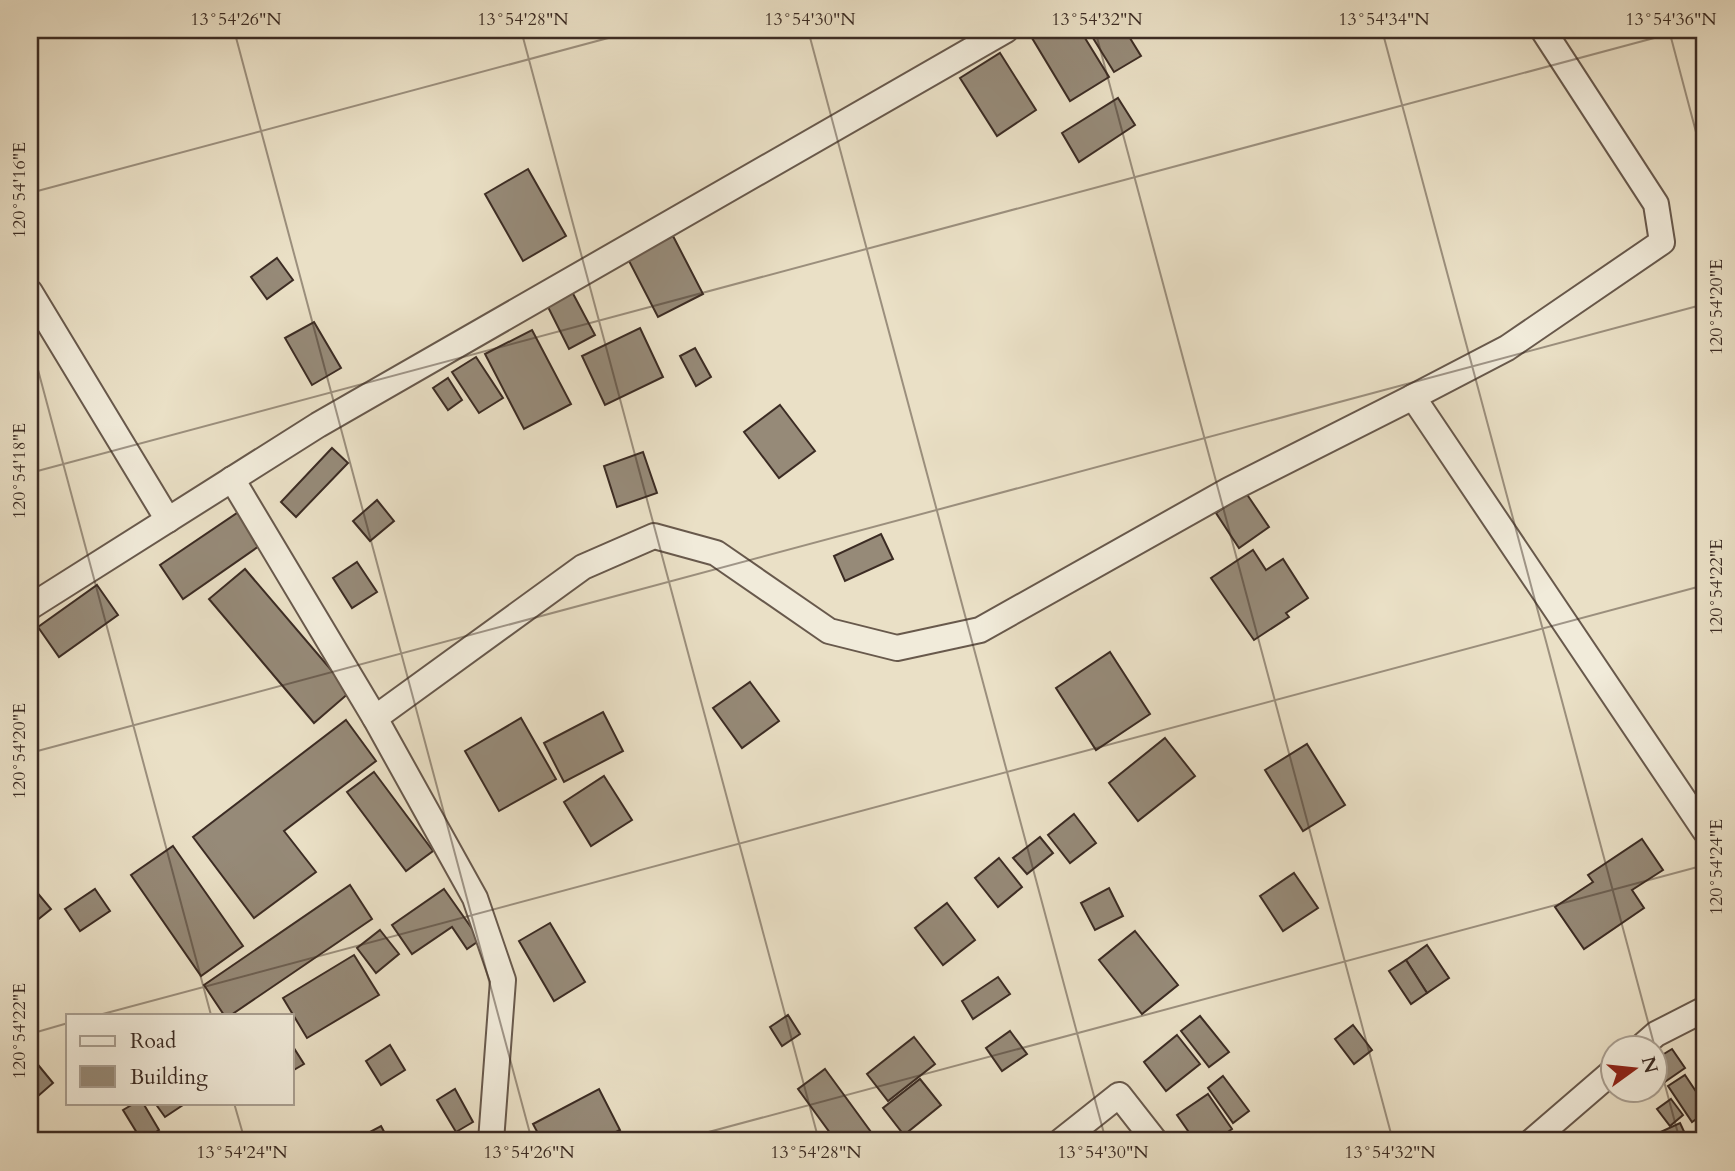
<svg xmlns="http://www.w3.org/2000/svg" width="1735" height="1171" font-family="Cardo,serif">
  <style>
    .building { fill: #968a78; stroke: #3c2c24; stroke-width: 2 }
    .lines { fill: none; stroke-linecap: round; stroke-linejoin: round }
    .minor-casing { stroke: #68594c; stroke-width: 28 }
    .minor { stroke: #f1ebda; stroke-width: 24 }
    .ticks { fill: none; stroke: #3c2c24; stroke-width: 2; stroke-opacity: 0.45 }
    .neatline { fill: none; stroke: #3c2c24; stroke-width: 2.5 }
    .ticks-label { font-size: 18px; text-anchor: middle; fill: #3c2c24 }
  </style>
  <rect width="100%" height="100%" fill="#eae0c6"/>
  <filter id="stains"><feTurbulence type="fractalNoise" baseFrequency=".00286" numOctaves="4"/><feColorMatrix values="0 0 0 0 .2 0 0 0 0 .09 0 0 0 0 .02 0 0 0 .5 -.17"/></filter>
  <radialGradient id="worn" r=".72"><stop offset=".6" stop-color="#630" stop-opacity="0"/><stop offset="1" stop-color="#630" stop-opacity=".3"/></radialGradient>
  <g class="building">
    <path d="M1034,30h46l29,47 -39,24 -41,-68z"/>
    <path d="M1088,30h37l16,26 -27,16z"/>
    <path d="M1000,53l36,57 -39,26 -37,-58z"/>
    <path d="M1118,98l17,27 -56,37 -17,-29z"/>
    <path d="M528,169l38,67 -43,25 -38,-67z"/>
    <path d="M673,236l30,58 -45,23 -30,-58z"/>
    <path d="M277,258l16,22 -26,19 -16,-22z"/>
    <path d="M570,288l25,47 -26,14 -24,-48z"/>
    <path d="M314,322l27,46 -29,17 -27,-47z"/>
    <path d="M640,328l23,49 -58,28 -23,-49z"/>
    <path d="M532,330l39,74 -47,25 -39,-75z"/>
    <path d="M695,348l16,29 -15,9 -16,-30z"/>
    <path d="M476,357l27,41 -24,15 -27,-41z"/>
    <path d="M448,378l14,22 -14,10 -15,-22z"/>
    <path d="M780,405l35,46 -36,27 -35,-46z"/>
    <path d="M332,448l16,15 -52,54 -15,-15z"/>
    <path d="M643,452l14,41 -40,14 -13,-41z"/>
    <path d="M1246,493l23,34 -30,21 -23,-35z"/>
    <path d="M377,500l17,21 -24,20 -17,-20z"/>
    <path d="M240,511l22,33 -79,55 -23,-34z"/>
    <path d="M881,534l12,25 -48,22 -11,-25z"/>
    <path d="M1253,550l13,20 17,-11 25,39 -22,15 3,4 -35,23 -43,-62z"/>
    <path d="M357,562l20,30 -25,16 -19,-30z"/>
    <path d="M245,569l105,123 -36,31 -105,-124z"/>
    <path d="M97,585l21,30 -59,42 -21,-30z"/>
    <path d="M1110,652l40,62 -54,36 -40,-62z"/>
    <path d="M750,682l29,39 -37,27 -29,-40z"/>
    <path d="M603,712l20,39 -59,31 -20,-39z"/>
    <path d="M521,718l35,61 -57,32 -34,-60z"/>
    <path d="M346,720l30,41 -92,70 32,41 -62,46 -61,-81z"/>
    <path d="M1165,738l30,38 -57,45 -29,-38z"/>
    <path d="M1307,744l38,61 -42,26 -38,-61z"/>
    <path d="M374,772l59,79 -27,20 -59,-79z"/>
    <path d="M604,776l28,44 -41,26 -27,-44z"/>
    <path d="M1074,814l22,29 -26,20 -22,-28z"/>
    <path d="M1040,837l13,16 -26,21 -14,-16z"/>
    <path d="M1642,839l21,31 -31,20 12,18 -60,41 -29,-42 38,-25 -5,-7z"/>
    <path d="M173,846l70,100 -42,30 -70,-101z"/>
    <path d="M999,858l23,29 -24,20 -23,-29z"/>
    <path d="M1294,873l24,35 -35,23 -23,-35z"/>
    <path d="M30,884l21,25 -21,17z"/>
    <path d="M350,885l22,34 -141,96h-7l-20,-30z"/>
    <path d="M1109,888l14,28 -28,14 -14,-27z"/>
    <path d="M95,889l15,22 -30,20 -15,-22z"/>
    <path d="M444,889l36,51 -13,9 -15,-22 -40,27 -20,-29z"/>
    <path d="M947,903l28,37 -32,25 -28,-37z"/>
    <path d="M550,923l35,59 -31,19 -35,-60z"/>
    <path d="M380,930l19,24 -23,19 -19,-25z"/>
    <path d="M1135,931l43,54 -36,29 -43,-54z"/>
    <path d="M1427,945l22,33 -22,15 -21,-33z"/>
    <path d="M354,955l25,40 -72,43 -24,-40z"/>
    <path d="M1406,960l21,33 -16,11 -22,-33z"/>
    <path d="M998,977l12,17 -37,25 -11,-18z"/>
    <path d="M788,1015l12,19 -18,12 -12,-19z"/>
    <path d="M1200,1016l29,36 -20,15 -28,-36z"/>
    <path d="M1353,1025l19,25 -18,14 -19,-25z"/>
    <path d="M1010,1031l17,23 -25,17 -16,-23z"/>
    <path d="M1177,1035l23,29 -34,27 -22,-29z"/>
    <path d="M914,1037l21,27 -47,37 -21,-27z"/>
    <path d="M292,1045l12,19 -12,7z"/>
    <path d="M390,1045l15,25 -24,15 -15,-24z"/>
    <path d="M1672,1049l13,19 -26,18 -5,-6v-20z"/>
    <path d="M30,1055l23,28 -23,20z"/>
    <path d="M825,1069l46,63 -13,9h-22l-38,-52z"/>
    <path d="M1685,1075l20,30v8l-13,9 -24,-36z"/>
    <path d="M1223,1076l26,35 -16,12 -25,-35z"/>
    <path d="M920,1079l21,26 -37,30 -21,-27z"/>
    <path d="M455,1089l18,33 -17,10 -19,-32z"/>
    <path d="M599,1089l21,41 -22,11h-56l-9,-17z"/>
    <path d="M1208,1094l24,35 -17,12h-20l-18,-26z"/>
    <path d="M1671,1099l12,16 -13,11 -13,-17z"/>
    <path d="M135,1103h8l16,27 -17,11 -19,-31z"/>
    <path d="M155,1103h31l-21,14z"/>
    <path d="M1680,1123l8,17 -31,1 -3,-6z"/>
    <path d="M381,1126l8,15h-36z"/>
  </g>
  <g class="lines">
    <defs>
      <g id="minor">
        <path d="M30,292l138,228"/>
        <path d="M1413,397l94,-49 155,-106 -6,-38 -113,-174"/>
        <path d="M232,479l143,239 100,180 28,82 -12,161"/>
        <path d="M30,607l288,-182 688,-395"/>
        <path d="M375,718l208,-151 71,-31 62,17 113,78 68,17 83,-18 249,-140 184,-93 292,434"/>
        <path d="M1640,1048l16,-14 49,-25"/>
        <path d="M1061,1141l58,-46 36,46"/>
        <path d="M1532,1141l80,-69"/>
      </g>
    </defs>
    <use href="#minor" class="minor-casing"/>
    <use href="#minor" class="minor"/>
  </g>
  <path class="ticks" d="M234,30l298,1111M521,30l298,1111M808,30l298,1111M1095,30l298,1111M1382,30l298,1111M1669,30l36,136M30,193l608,-163M30,340l181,675M30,473l1654,-443M30,753l1675,-449M99,1015l1606,-430M30,1034l38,-11M234,1103l11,38M675,1141l1030,-276"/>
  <rect width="1735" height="1171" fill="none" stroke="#eae0c6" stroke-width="77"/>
  <rect x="66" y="1014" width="228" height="91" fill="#f1ebda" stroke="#a99f91" stroke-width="2"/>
  <rect x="80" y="1036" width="35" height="10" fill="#f1ebda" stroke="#a99f91" stroke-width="2"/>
  <text x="130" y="1048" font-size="21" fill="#3c2c24">Road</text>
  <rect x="80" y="1066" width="35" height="21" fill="#968a78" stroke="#a99f91" stroke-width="2"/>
  <text x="130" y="1084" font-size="21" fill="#3c2c24">Building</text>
  <g transform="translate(1634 1069) rotate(75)"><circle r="33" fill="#f1ebda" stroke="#a99f91" stroke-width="2"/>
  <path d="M0-5L12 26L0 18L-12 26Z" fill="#8f2418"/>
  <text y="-10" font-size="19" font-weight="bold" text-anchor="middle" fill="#3c2c24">N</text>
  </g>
  <rect x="38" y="38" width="1658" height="1094" class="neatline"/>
  <g class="ticks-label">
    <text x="236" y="25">13°54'26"N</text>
    <text x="523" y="25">13°54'28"N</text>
    <text x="810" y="25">13°54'30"N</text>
    <text x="1097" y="25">13°54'32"N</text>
    <text x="1384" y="25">13°54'34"N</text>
    <text x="1671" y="25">13°54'36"N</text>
    <text transform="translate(19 190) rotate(-90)" y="6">120°54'16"E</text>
    <text transform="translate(1716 307) rotate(-90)" y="6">120°54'20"E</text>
    <text transform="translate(19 471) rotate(-90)" y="6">120°54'18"E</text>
    <text transform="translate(1716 587) rotate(-90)" y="6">120°54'22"E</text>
    <text transform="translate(19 751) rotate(-90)" y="6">120°54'20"E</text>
    <text transform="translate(1716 867) rotate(-90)" y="6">120°54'24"E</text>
    <text transform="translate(19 1031) rotate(-90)" y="6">120°54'22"E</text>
    <text x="242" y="1158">13°54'24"N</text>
    <text x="529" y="1158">13°54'26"N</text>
    <text x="816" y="1158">13°54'28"N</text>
    <text x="1103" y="1158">13°54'30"N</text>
    <text x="1390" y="1158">13°54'32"N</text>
  </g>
  <rect width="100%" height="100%" filter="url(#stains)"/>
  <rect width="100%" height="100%" fill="url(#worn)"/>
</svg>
